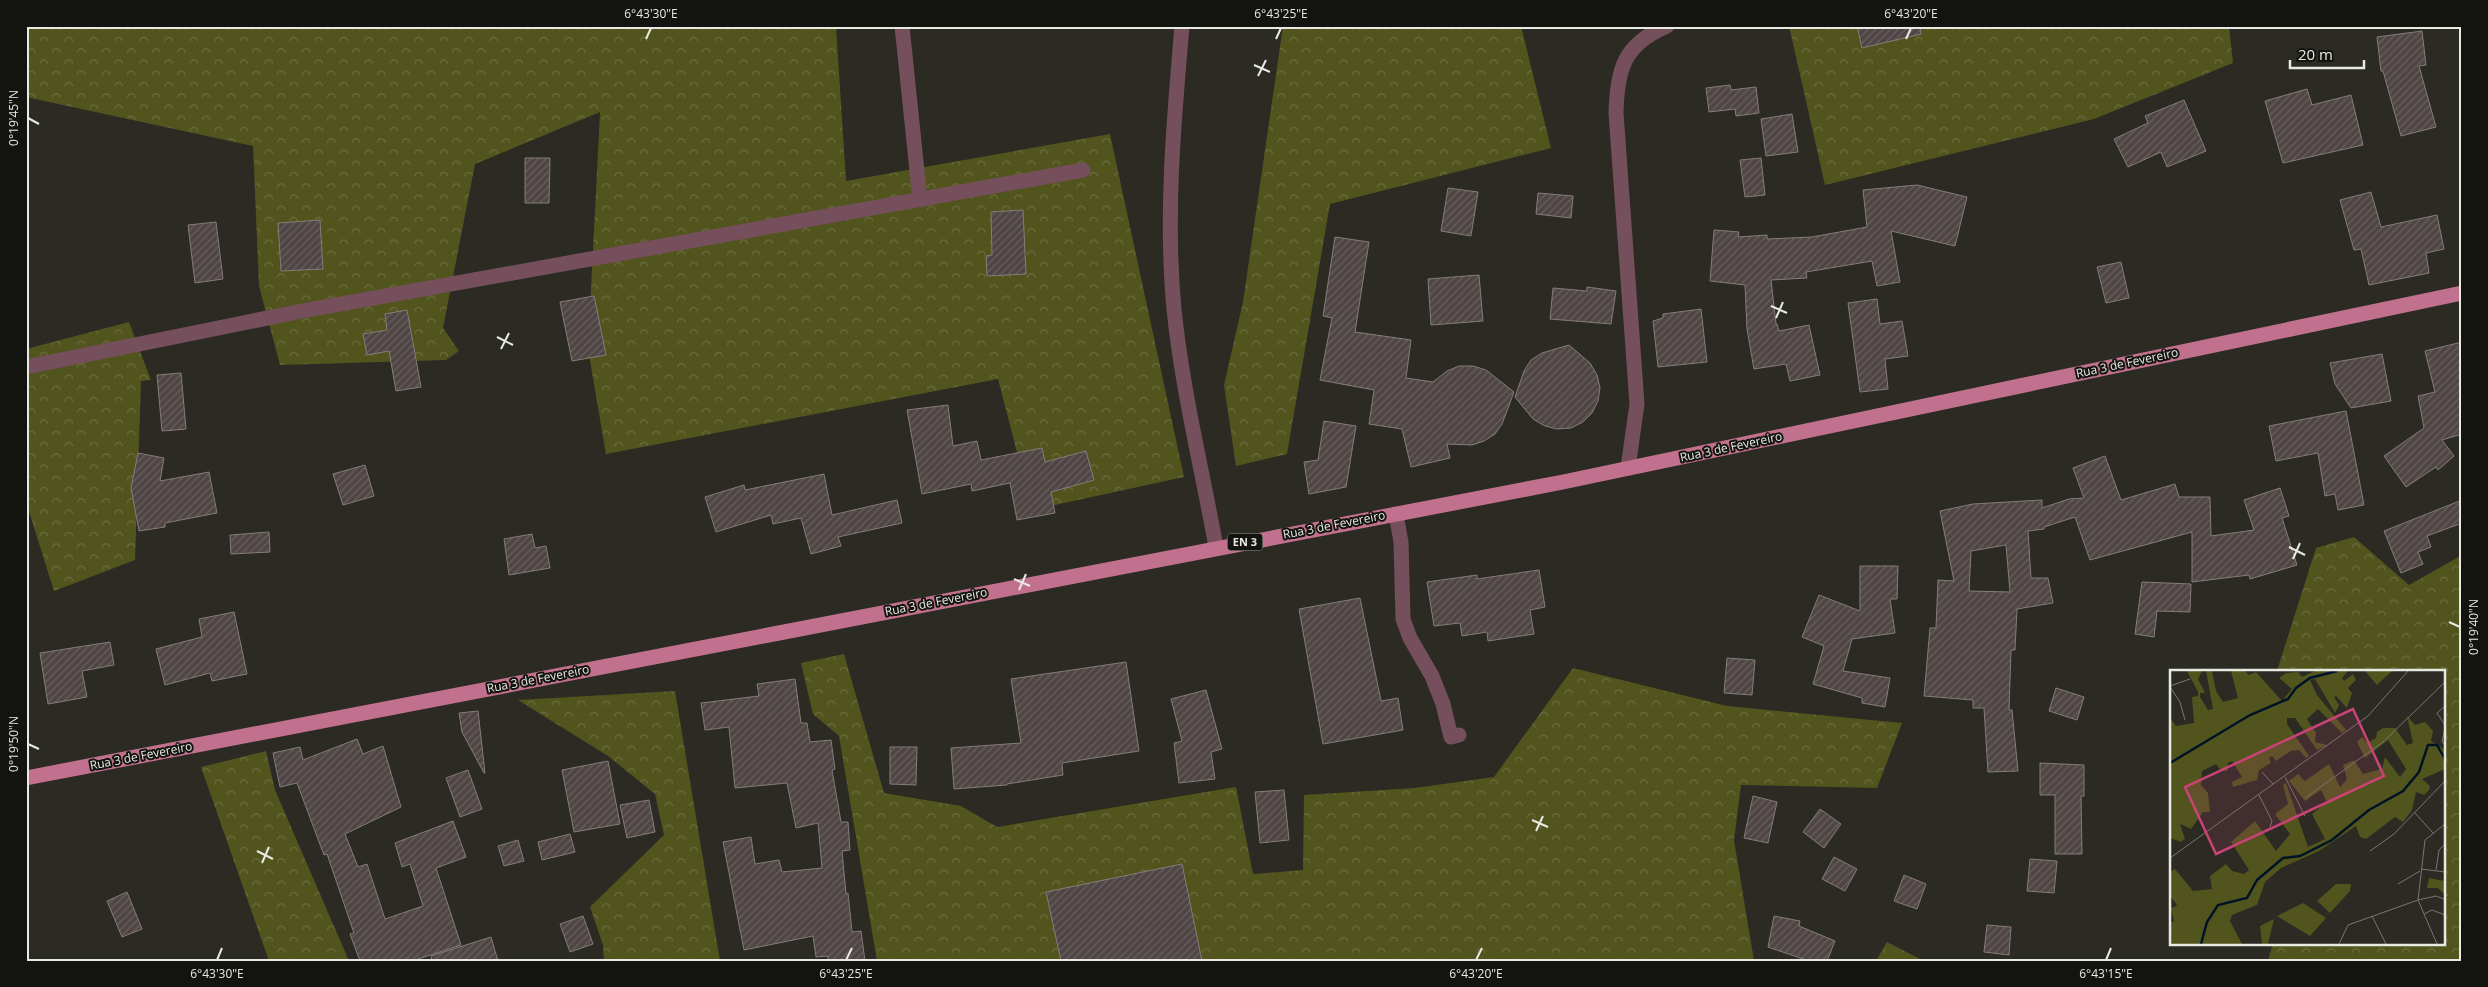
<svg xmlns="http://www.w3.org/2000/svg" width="2488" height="987" font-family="'Open Sans',sans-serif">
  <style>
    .forest { fill: url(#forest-crowns) }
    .building { fill: url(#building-hatch); stroke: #867c7b; fill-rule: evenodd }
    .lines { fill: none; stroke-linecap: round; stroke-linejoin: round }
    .minor { stroke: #764f5c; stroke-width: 15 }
    .major { stroke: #c1708d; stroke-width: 15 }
    .ticks { fill: none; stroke: #e9e9e4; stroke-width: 2 }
    .labels { text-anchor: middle; stroke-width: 4; stroke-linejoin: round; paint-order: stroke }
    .shield { fill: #131310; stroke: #a9a9a4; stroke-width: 1 }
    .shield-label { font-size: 11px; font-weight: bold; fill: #e9e9e4 }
    .street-label { font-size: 12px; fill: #e9e9e4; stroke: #131310 }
    .inset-river { fill: none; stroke: #001226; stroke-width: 2.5 }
    .inset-road { fill: none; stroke: #777670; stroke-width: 1 }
    .view { fill: #ca4276; fill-opacity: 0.15; stroke: #ca4276; stroke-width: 2.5 }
    .inset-edge { fill: none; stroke: #e9e9e4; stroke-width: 2.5 }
    .neatline { fill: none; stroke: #e9e9e4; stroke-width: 2 }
    .ticks-label { font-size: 12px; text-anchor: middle; fill: #e9e9e4 }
  </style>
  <defs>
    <pattern id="forest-crowns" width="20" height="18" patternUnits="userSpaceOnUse" patternTransform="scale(1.25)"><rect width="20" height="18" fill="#52541e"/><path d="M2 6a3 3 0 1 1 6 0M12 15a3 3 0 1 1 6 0" fill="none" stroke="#6b6d3f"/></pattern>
    <pattern id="building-hatch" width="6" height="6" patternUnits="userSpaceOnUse" patternTransform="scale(1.25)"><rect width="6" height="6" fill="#4e4544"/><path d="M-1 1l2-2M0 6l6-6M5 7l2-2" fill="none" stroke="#68605f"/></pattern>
  </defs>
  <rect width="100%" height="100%" fill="#2b2a23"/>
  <g class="forest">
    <path d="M26,26h810l10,155 264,-47 74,343 -152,33 -34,-131 -392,75 -18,-105 12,-237 -125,52 -32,164 16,23 -13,9 -166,5 -21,-79 -6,-140 -227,-49z"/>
    <path d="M1283,26h238l30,122 -221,56 -43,250 -51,12 -12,-81 19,-83z"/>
    <path d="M1789,26h440l4,37 -139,56 -269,66z"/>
    <path d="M129,322l22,58 -10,1 -6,179 -81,31 -28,-89v-153z"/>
    <path d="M2354,537l55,48 53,-30v406h-194l5,-18h171v-272h-167l39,-123z"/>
    <path d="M844,654l40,139 77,13 36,21 239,-40 17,87 50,-4 1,-75 111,-7 79,-11 79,-109 154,38 175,17 -25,65 -136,-3 -7,55 20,121h-877l-38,-225 -26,-22 -12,-51z"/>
    <path d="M675,691l45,270h-116l-1,-16 -13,-38 74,-72 -9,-41 -47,-38 -90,-56z"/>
    <path d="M266,751l9,39 74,171h-80l-68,-194z"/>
    <path d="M1887,942l37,19h-48z"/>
  </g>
  <g class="building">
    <path d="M1857,26h63l1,8 -59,14z"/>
    <path d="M2422,31l4,34 -7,1 17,61 -35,9 -18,-65h-2l-4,-34z"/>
    <path d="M1730,85l1,5 25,-3 3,26 -23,3 -1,-7 -26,3 -3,-24z"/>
    <path d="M2307,89l5,16 39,-10 12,50 -80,18 -18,-62z"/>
    <path d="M2184,100l22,51 -39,16 -6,-15 -33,15 -14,-28 34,-16 -3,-7z"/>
    <path d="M1792,114l6,38 -32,4 -5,-37z"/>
    <path d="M525,158h25l-1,45h-24z"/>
    <path d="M1761,158l4,37 -20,2 -5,-37z"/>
    <path d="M1917,185l50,12 -12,49 -64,-15 9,51 -23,4 -5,-25 -66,11 1,6 -36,2 5,44h1l2,7 30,-6 11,50 -30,6 -4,-17 -32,5 -7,-40 -2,-44 -35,-4 4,-51 25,2 -1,5 29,-2v4l45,-2 55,-10 -4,-37z"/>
    <path d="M1448,188l30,4 -7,44 -30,-5z"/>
    <path d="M2371,192l10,35 56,-12 7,34 -18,4 3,20 -60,12 -8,-36 -7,1 -14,-50z"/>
    <path d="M1538,193l35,3 -2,22 -35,-4z"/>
    <path d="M1023,210l3,64 -39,2 -1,-20 6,-1 -1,-43z"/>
    <path d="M320,220l3,49 -42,2 -3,-48z"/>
    <path d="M216,222l7,57 -28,4 -7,-58z"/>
    <path d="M1335,237l34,5 -14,90 56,8 -5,38 27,4 14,-11 12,-5h14l13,4 28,22 -12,32 -7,10 -11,7 -12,4 -25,-1 3,14 -39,9 -9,-38 -33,-5 5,-34 -54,-10 12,-62 -9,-2z"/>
    <path d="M2121,262l8,36 -23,5 -9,-36z"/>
    <path d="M1479,275l4,46 -52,4 -3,-46z"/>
    <path d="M1587,287l29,4 -5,33 -61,-5 3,-31 34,3z"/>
    <path d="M594,296l12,59 -34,6 -12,-59z"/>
    <path d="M1877,299l3,25 22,-3 6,35 -23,3 3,30 -28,3 -12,-89z"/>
    <path d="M1701,309l6,53 -49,5 -5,-46 10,-3v-4z"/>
    <path d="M407,310l14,77 -25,4 -7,-40 -22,4 -4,-21 24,-4 -2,-16z"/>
    <path d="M2462,342v92l-20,6 12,16 -16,14 -2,-3 -30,20 -22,-31 40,-28 -6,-32 17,-4 -10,-41z"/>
    <path d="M1569,345l21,18 7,12 3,13 -2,13 -6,12 -9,9 -12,6 -14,1 -12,-3 -12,-7 -18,-22 9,-26 7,-11 11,-7z"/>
    <path d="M2382,354l9,47 -40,7 -16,-24 -5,-21z"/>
    <path d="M181,373l5,56 -24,2 -5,-56z"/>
    <path d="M948,405l5,41 24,-5 4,19 61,-12 3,14 41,-11 8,29 -43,12 4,21 -38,7 -7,-37 -38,8 -1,-7 -49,10 -15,-84z"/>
    <path d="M2346,411l18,94 -26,5 -3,-16 -10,2 -7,-43 -42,8 -7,-35z"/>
    <path d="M1324,421l32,5 -10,61 -37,7 -5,-32 14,-2z"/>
    <path d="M138,453l26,5 -4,23 49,-9 8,41 -52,10v4l-26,4 -8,-43z"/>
    <path d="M2105,456l16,44 54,-16 4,13h31l1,39 43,-6 -10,-30 36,-12 9,28 -7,2 15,47 -47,14 -1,-4 -57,7v-50l-102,28 -15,-43 -31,10v2l-16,2 3,47h17l5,25 -36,6 -2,41h-4l-2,60h3l6,61 -30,1 -4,-64h-11v-8l-49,-4 6,-68h6l2,-48 16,1 -14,-70 33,-7 69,-4v8l27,-9 15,-1 -11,-30zM2006,545l4,47 -41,-1 2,-40z"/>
    <path d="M365,465l9,31 -31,9 -10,-31z"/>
    <path d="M824,474l8,41 65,-15 5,23 -64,14 3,9 -30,8 -10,-36 -28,6 -2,-9 -55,17 -11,-35 39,-12 1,5z"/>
    <path d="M2462,500v23l-35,13 4,11 -13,5 5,12 -22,9 -17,-42z"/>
    <path d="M269,532l1,20 -39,2 -1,-19z"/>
    <path d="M532,534l3,14 11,-2 4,22 -41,7 -5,-36z"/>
    <path d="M1860,566h38l-1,33h-7l5,34 -43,6 -9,32 47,7 -5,29 -23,-4v-5l-49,-14 11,-38 -22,-9 17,-42 41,16z"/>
    <path d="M1539,570l6,37 -15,3 4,24 -46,7 -1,-9 -25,4 -2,-13 -26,3 -7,-44 50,-7v4z"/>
    <path d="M2142,582l49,2 -1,28 -33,-1 -3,26 -19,-3z"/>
    <path d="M1360,598l21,103 17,-3 5,32 -80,14 -24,-135z"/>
    <path d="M234,612l13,62 -35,7 -2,-8 -45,12 -9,-36 46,-12 -3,-18z"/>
    <path d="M110,642l4,23 -32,6 5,26 -39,7 -8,-51z"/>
    <path d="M1727,658l28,2 -3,35 -28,-2z"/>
    <path d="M1126,662l13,89 -77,12 1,12 -56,9v1l-53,4 -3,-41 70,-5 -10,-64z"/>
    <path d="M795,679l6,44h6l3,19 21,-2 4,29 -3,1 9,52h7l2,28 -8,1 4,43 2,-1 4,39 9,-1 4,30h-37v-5l-12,1 -3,-21 -69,14 -21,-108 28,-5 4,27 24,-4 3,12 40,-4 -4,-45 -22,5 -9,-45 -52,5 -6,-61 -24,3 -4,-27 58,-7 -2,-12z"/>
    <path d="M2056,688l28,9 -7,23 -28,-9z"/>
    <path d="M1206,690l16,59 -11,3 4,27 -36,4 -5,-40 8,-2 -11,-42z"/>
    <path d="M478,711l7,62h-1l-22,-41 -3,-19z"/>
    <path d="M357,739l6,15 20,-8 18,61 -56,27 13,33 9,-3 18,55 38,-13 -13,-42 -8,3 -7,-24 58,-22 13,36 -30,11 25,77 -49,16h-52l-10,-27 4,-1 -27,-79 -3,1 -27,-72 -17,4 -7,-34 27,-6 3,13z"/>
    <path d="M890,747h27l-1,38 -26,-1z"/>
    <path d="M608,761l12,63 -46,8 -12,-62z"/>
    <path d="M2040,763l44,2v31h-3l1,58h-27v-59h-15z"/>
    <path d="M468,770l14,39 -22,8 -14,-39z"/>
    <path d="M1284,790l5,50 -29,3 -5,-51z"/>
    <path d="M1753,796l24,6 -9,41 -24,-5z"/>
    <path d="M649,800l6,32 -28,6 -7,-33z"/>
    <path d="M1820,809l21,15 -17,24 -21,-16z"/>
    <path d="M570,834l5,18 -33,8 -4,-18z"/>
    <path d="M518,840l6,21 -20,5 -6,-20z"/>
    <path d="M1834,857l23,12 -12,22 -23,-12z"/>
    <path d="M2030,859l27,2 -3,32 -27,-2z"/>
    <path d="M1182,864l20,97h-141l-15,-69z"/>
    <path d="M1904,875l22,9 -9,25 -23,-8z"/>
    <path d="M127,892l15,37 -20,8 -15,-36z"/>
    <path d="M583,916l10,28 -23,8 -10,-28z"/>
    <path d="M1774,916l26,5 -1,5 36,15 -8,20h-18l-41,-14z"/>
    <path d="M1987,925l24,2 -2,28 -25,-3z"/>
    <path d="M491,937l7,24h-66l-1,-5z"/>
  </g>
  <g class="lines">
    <g class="minor">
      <path d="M902,26l18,174"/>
      <path d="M1182,26c-8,94 -17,189 -8,283 8,80 28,160 42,238"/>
      <path d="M26,367l276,-56 781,-141"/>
      <path d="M1628,468l9,-64 -21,-291c1,-44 8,-69 51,-87"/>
      <path d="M1396,514l5,28 2,77 7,19 22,38 11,28 8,33 8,-2"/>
    </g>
    <path class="major" d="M26,778l1537,-296 899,-189"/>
  </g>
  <path class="ticks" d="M646,39l5,-11M1276,39l5,-11M1906,39l5,-11M1254,65l16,7M1258,76l8,-16M28,118l11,6M1771,306l16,7M1776,318l7,-16M497,337l16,8M501,349l8,-16M2289,547l16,8M2293,559l7,-16M1014,579l16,7M1019,590l7,-16M2449,622l11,5M28,744l11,5M1532,820l16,7M1536,831l7,-15M257,851l16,8M262,863l7,-16M217,960l5,-12M846,960l6,-12M1476,960l6,-12M2106,960l5,-12"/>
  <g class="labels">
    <rect class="shield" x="1227.5" y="533.5" width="35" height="17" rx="4"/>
    <g class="shield-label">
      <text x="1245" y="546">EN 3</text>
    </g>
    <g class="street-label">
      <text transform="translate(2127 363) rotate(-12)" y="4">Rua 3 de Fevereiro</text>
      <text transform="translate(1731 447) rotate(-12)" y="4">Rua 3 de Fevereiro</text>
      <text transform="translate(1334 525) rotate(-11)" y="4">Rua 3 de Fevereiro</text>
      <text transform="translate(936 602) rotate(-11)" y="4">Rua 3 de Fevereiro</text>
      <text transform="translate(538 679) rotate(-11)" y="4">Rua 3 de Fevereiro</text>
      <text transform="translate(141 756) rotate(-11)" y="4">Rua 3 de Fevereiro</text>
    </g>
  </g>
  <g transform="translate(2170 670)">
    <rect width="275" height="275" fill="#2b2a23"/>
    <path d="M17,1h15l-4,8 7,14h-5v4l8,13 5,-1 -7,-38h6l4,20 7,11 15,-4 -7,-27h14l4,4 7,-3 26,29 10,-12 -13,-11 7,-5 12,-1 4,5 13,-6h33l-6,7 2,3 9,-7 3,6 -8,8 4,5 -5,15 -11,-12 -2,1 5,8 -4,8 -20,-34 -5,1 7,15 29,35 -4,3 -24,-24 -11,10 9,14 -1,9 12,3 -10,5 -22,-32h-8v6l22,32 -3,2 -7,-8 -8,1 -15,10 -4,-5 -3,2 2,5 -12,7 -2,10 -24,7 -1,-5 10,-5 -10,-16 -4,2 -1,8h-6l-5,-7 -14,7 -1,14 7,8 2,19h-7l-12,17 -11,-5 5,15 -4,3 -11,-4v-120l6,8 18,-3 -2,-26 6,-1v-4zM195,1h27l-15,14zM237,46l8,9 10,-3 8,9 -2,10 14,9v19l-23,10 8,7 -1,4 -5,5 -8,-3 -4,18 -9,12 -8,-5 -29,22 -6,-2 -4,-11 -37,25 -38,17 -16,14 -8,23 -25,10 -2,6 12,23h-72v-21l4,-2 -4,-16 3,3 4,-3 -7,-9v-24l5,-3 18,22 19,-2 -2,-13 16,-12 6,7 12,3 5,-4 -18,-28 24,-21 21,30 14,-17 -15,-20 13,-10 -5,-19 3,-2 22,64 17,-8 -13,-25 15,-12 -6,-12 -16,11 -16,-20 9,-7 7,7 24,-17 11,23 7,-8 -4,-14 11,-5 9,14 19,-5 3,-12 15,20 6,-8 -18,-29 -23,18 -8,-16 5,-5 5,6 9,-5 1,-6 6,-4h12l12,17 6,-2zM259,208l16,3v14l-7,-7h-11zM166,214h15l-1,7 -20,22 -13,-12zM133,233l23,15 -16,18 -33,-20zM104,249l-6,25h-6l-2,-18z" fill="#52541e"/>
    <path class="inset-river" d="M0,93l80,-48 38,-16 8,-11 14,-10 27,-7M31,274l6,-22 11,-17 29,-7 10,-18 26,-22 17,-2 32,-16 37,-30 34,-19 16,-19 9,-27h9l8,14"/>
    <path class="inset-road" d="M0,16l20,-7M0,17l10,15 5,18M275,36l-8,7 8,12M275,58l-3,14 3,3M202,81l9,16M92,102l11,12M115,107l20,39M89,125l13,26 -2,6M135,128l78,-56 62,-60M245,143l18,20M200,181l24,-17 51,-53M0,188l198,-142 40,-45M251,199l24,3M266,200l3,-20 6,-6M228,214l22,-13M248,230l18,-4 8,3M254,244l8,-4 13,5M202,246l14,28M169,274l9,-19 70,-25M267,274l-19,-44 7,-60 20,-16"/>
    <path class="view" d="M183,39l31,67 -168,78 -31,-67z"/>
    <rect width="275" height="275" class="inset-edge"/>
  </g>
  <rect width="2488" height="987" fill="none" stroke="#131310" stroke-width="55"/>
  <path d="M2290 60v8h74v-8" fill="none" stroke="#e9e9e4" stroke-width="2.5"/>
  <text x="2298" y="60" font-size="15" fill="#e9e9e4" stroke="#131310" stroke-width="4" paint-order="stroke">20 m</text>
  <rect x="28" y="28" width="2432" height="932" class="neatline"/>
  <g class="ticks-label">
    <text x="651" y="18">6°43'30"E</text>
    <text x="1281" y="18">6°43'25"E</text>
    <text x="1911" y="18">6°43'20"E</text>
    <text transform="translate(14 118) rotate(-90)" y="4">0°19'45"N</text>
    <text transform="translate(2474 627) rotate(-90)" y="4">0°19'40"N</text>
    <text transform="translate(14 744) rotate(-90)" y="4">0°19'50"N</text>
    <text x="217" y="978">6°43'30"E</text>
    <text x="846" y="978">6°43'25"E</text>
    <text x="1476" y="978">6°43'20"E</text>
    <text x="2106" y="978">6°43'15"E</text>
  </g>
</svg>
